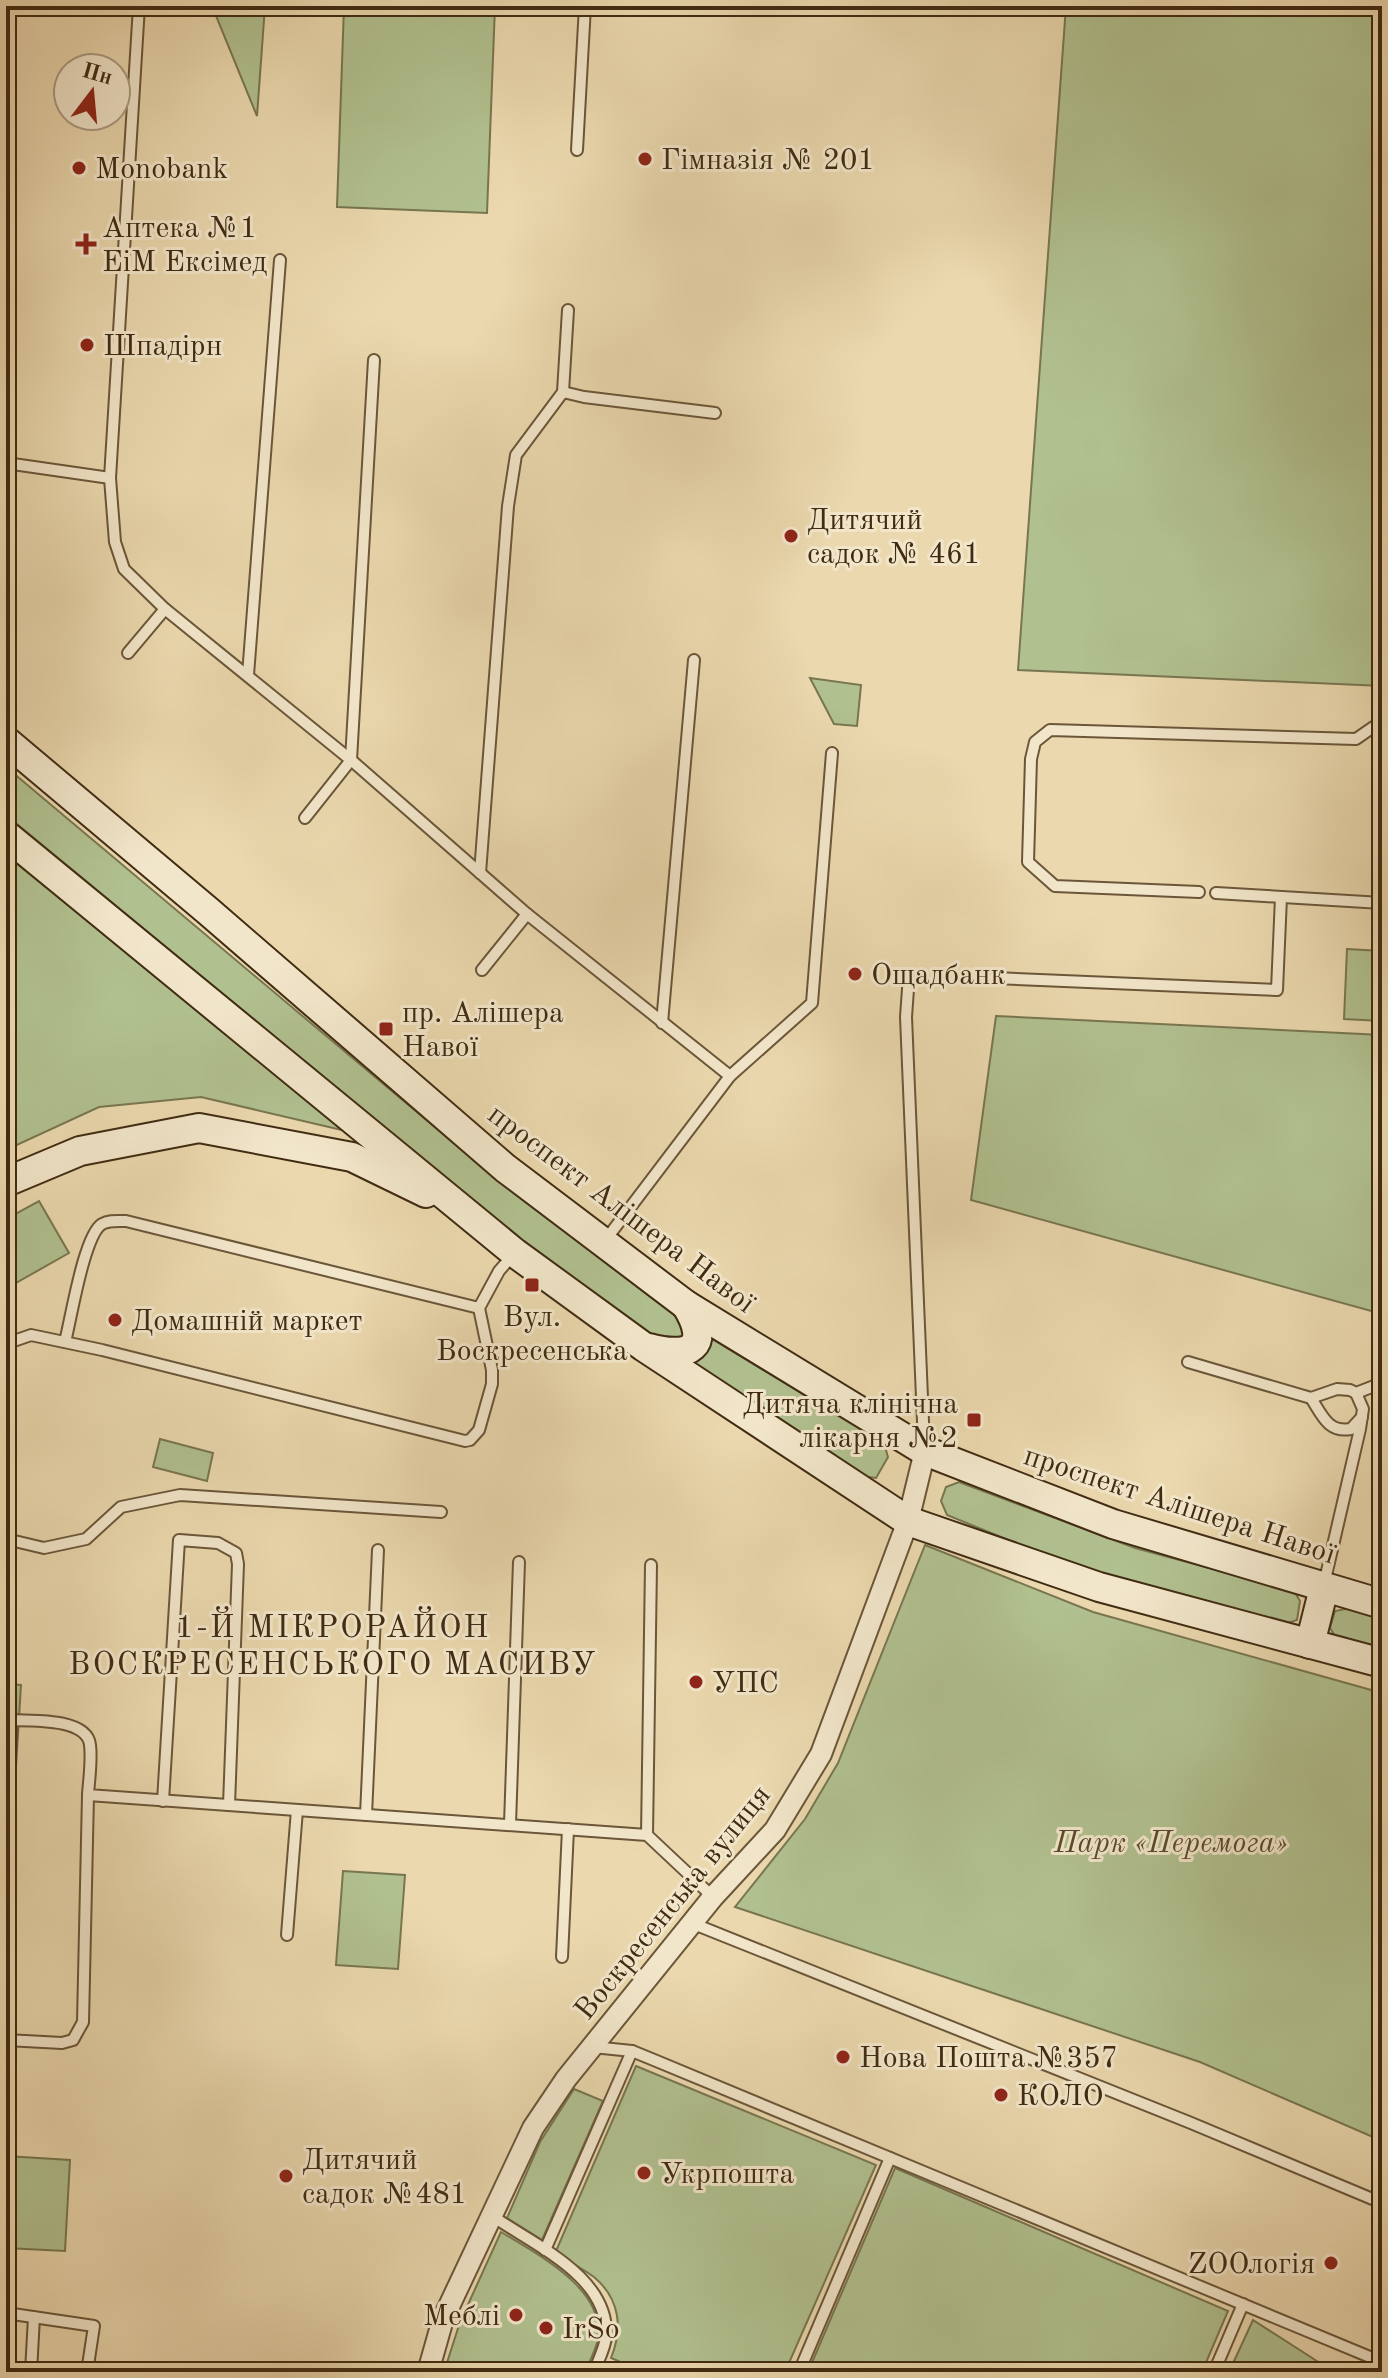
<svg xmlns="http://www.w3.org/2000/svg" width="1388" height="2378" font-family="'Old Standard TT',serif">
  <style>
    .green { fill: #b1c08f; stroke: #787650; stroke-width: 2 }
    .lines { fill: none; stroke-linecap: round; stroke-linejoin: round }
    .lane-casing { stroke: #6b5639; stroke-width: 14 }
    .street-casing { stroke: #6b5639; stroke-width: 24 }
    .secondary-casing { stroke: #402b12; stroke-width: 32 }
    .lane { stroke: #f2e6ca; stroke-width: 10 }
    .street { stroke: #f2e6ca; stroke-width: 20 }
    .secondary { stroke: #f2e6ca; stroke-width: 28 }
    .poi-dot { fill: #8f2418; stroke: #f2e6ca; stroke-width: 3 }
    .labels { text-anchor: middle; stroke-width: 6; stroke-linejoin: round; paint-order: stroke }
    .poi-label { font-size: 30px; fill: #402b12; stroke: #f2e6ca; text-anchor: start }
    .street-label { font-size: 30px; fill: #402b12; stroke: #f2e6ca }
    .park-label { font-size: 30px; font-style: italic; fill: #57492b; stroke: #f2e6ca }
    .neighbourhood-label { font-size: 32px; letter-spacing: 2px; fill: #402b12; stroke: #f2e6ca }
  </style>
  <rect width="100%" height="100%" fill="#ebd8ae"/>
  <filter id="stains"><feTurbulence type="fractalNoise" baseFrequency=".0025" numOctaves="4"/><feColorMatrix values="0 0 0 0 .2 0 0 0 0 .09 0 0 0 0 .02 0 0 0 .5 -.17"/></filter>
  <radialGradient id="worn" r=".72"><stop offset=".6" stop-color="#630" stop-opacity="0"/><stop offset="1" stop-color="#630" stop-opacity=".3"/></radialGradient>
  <g class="green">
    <path d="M212,6h53l-8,110z"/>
    <path d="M344,6h151l-8,207 -150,-6z"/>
    <path d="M1066,6h316v680l-364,-16z"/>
    <path d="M810,678l51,7 -4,41 -23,-2z"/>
    <path d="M6,767l487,409 186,143 205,124 4,14 -12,21 -15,-2 -237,-151 -618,-510z"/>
    <path d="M6,855l340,276 -145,-34 -102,10 -93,43z"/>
    <path d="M1347,949l35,2v70l-38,-2z"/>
    <path d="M996,1016l386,19v279l-411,-114z"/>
    <path d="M39,1201l30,52 -53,30 -10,13v-77z"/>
    <path d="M160,1439l53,14 -6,28 -54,-14z"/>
    <path d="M959,1482l176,66 159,43 6,10 -3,19 -15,5 -217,-62 -118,-48 -6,-14 5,-14z"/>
    <path d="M925,1545l168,67 289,81v448l-182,-79 -465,-155 70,-88 33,-56z"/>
    <path d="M1350,1608l32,8v36l-45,-13 -7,-11 5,-17z"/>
    <path d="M6,1684l15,1 -15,246z"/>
    <path d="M343,1871l62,4 -7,94 -62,-4z"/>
    <path d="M636,2066l240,99 -91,207h-141l-33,-14c12,-30 9,-59 -17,-81 -12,-9 -26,-15 -38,-26z"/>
    <path d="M574,2089l29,12 -61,139 -35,-22 33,-76z"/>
    <path d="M6,2156l64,4 -5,91 -59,-3z"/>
    <path d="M895,2168l333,143 -26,61h-394z"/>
    <path d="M501,2232c36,22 109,59 96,111 -3,10 -8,20 -12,29h-141l16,-50z"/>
    <path d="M1253,2320l81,52h1h-106z"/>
  </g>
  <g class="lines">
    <defs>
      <g id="lane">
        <path d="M139,6l-29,472 5,64 9,27 41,40 186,151 176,154 203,162"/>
        <path d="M577,150l8,-144"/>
        <path d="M563,392l5,-82"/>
        <path d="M6,463l104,15"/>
        <path d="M128,653l37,-44"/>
        <path d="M248,675l32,-415"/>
        <path d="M305,818l46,-58 23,-400"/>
        <path d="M480,873l28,-367 8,-51 47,-63 21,5 131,16"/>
        <path d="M1199,892l-144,-6 -27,-24 3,-103 4,-17 15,-12 306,9 26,-18"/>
        <path d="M1216,893l166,10"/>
        <path d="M482,970l45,-56"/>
        <path d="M909,975l-3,42 18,428"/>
        <path d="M994,978l283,12 4,-93"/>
        <path d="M662,1023l32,-363"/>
        <path d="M604,1242l126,-166 82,-73 20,-250"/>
        <path d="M65,1342c6,-23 19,-107 37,-118 7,-4 15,-3 24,-3l353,87"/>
        <path d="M6,1346l2,-3 23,-8 71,15 363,91 5,-1 9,-10 13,-46v-14l-13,-62 20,-37 13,-15"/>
        <path d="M1188,1362l123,36 26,-9 13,1 6,3 26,-10"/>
        <path d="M1311,1398c11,17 17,35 40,31l11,-12"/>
        <path d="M6,1539l38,9 42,-9 35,-32 59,-12 261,17"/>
        <path d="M1324,1584l36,-155 3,-20 -7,-16"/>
        <path d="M6,1720c22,1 81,-3 84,25 2,16 -1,34 -2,50l559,40 66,62"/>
        <path d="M163,1801l16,-261 39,3 18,10 2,11 -9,241"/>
        <path d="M366,1815l12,-265"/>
        <path d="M6,1822l6,-102"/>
        <path d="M510,1824l9,-262"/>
        <path d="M647,1835l4,-270"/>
        <path d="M694,1924l497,199 191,80"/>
        <path d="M287,1935l10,-125"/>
        <path d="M562,1957l6,-128"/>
        <path d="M6,2040l56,3 11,-3 10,-18 5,-227"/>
        <path d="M593,2047l39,4 22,9 728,302"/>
        <path d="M491,2215c42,30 119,61 115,122 -1,11 -8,24 -12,35"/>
        <path d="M545,2250l87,-199"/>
        <path d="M6,2313l88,13 -7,46"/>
        <path d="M31,2372l3,-55"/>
        <path d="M799,2372l91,-214"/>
        <path d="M1214,2372l29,-68"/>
      </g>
      <path id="street" d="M428,2372l15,-53 90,-191 33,-49 147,-182 62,-67 46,-76 87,-233 17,-70"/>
      <g id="secondary">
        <path d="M6,741l202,170 297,257 181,137 239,146 188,73 269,80"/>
        <path d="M6,835l509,418 129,94 264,174 191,66 283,76"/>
        <path d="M6,1182l74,-31 119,-23 153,29 74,36"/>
        <path d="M649,1348c41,11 63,-1 37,-43"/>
        <path d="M1310,1644l14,-56"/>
      </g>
    </defs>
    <use href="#lane" class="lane-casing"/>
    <use href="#street" class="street-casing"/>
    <use href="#secondary" class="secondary-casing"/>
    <use href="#lane" class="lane"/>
    <use href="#street" class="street"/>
    <use href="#secondary" class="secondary"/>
  </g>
  <g class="poi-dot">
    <circle cx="645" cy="159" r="8"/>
    <circle cx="79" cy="168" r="8"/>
    <path d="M82 232h8v8h8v8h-8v8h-8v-8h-8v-8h8z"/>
    <circle cx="87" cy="345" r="8"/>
    <circle cx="791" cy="536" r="8"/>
    <circle cx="855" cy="974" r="8"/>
    <rect x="378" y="1021" width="16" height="16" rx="4"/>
    <rect x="524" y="1277" width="16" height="16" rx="4"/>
    <circle cx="115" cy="1320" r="8"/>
    <rect x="966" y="1412" width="16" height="16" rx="4"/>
    <circle cx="696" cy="1682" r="8"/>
    <circle cx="843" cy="2057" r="8"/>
    <circle cx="1001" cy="2095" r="8"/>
    <circle cx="644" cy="2173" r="8"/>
    <circle cx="286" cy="2176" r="8"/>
    <circle cx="1331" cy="2263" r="8"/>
    <circle cx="516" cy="2315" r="8"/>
    <circle cx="546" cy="2328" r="8"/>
  </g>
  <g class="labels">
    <g class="poi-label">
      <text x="661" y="169">Гімназія № 201</text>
      <text x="95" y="178">Monobank</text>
      <text x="102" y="237">Аптека №1<tspan x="102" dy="34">EiM Ексімед</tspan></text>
      <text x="103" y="355">Шпадірн</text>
      <text x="807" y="529">Дитячий<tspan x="807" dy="34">садок № 461</tspan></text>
      <text x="871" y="984">Ощадбанк</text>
      <text x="402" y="1022">пр. Алішера<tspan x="402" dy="34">Навої</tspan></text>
      <text x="532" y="1326" text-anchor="middle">Вул.<tspan x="532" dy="34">Воскресенська</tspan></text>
      <text x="131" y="1330">Домашній маркет</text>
      <text x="958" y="1413" text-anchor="end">Дитяча клінічна<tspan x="958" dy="34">лікарня №2</tspan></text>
      <text x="712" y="1692">УПС</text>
      <text x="859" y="2067">Нова Пошта №357</text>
      <text x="1017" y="2105">КОЛО</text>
      <text x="302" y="2169">Дитячий<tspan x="302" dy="34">садок №481</tspan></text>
      <text x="660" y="2183">Укрпошта</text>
      <text x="1315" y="2273" text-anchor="end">ZООлогія</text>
      <text x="500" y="2325" text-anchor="end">Меблі</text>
      <text x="562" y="2338">IrSo</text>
    </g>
    <g class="street-label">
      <text transform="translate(622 1208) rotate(37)" y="10">проспект Алішера Навої</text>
      <text transform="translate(1180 1504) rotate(18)" y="10">проспект Алішера Навої</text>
      <text transform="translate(672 1902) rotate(-51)" y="10">Воскресенська вулиця</text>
    </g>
    <g class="park-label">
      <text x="1171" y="1852">Парк «Перемога»</text>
    </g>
    <g class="neighbourhood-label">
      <text x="333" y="1637">1-Й МІКРОРАЙОН<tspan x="333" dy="37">ВОСКРЕСЕНСЬКОГО МАСИВУ</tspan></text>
    </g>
  </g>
  <rect width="1388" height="2378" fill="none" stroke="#ebd8ae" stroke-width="32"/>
  <rect x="8" y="8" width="1372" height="2362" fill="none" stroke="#402b12" stroke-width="4"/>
  <rect x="16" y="16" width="1356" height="2346" fill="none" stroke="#402b12" stroke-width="2"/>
  <g transform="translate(92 92) rotate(16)"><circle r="38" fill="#f2e6ca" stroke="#ab9b80" stroke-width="2"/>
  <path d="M0-6L14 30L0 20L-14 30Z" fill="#8f2418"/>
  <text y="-12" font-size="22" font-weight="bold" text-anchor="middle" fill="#402b12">Пн</text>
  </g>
  <rect width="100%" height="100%" filter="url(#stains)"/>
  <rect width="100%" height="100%" fill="url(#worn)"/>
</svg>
